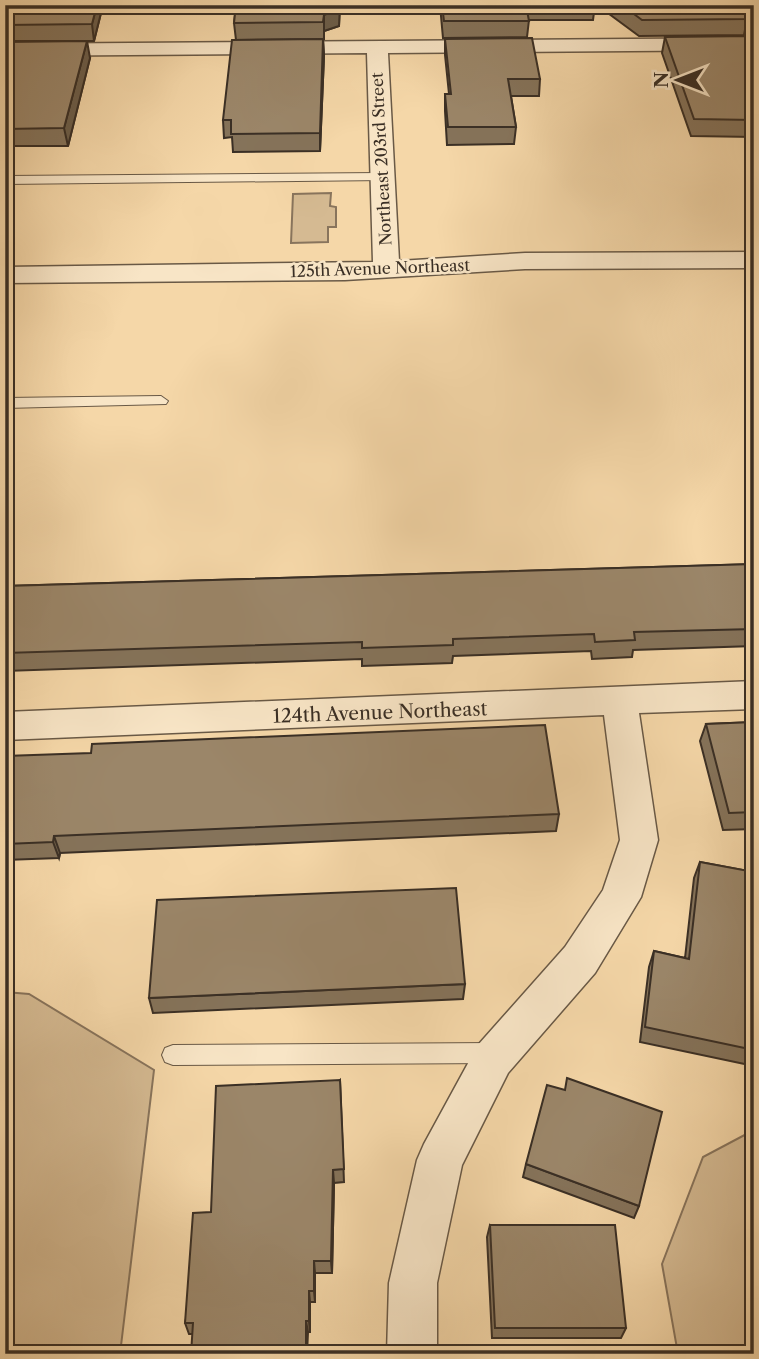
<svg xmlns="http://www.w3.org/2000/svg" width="759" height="1359" font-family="'Libre Caslon Text',serif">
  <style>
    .green { fill: #d5ba92; stroke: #88745c; stroke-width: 2 }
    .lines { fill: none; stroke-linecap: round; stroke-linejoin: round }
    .service-casing { stroke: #695946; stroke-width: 2 }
    .minor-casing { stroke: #695946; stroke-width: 3 }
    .service { fill: #f8e5c6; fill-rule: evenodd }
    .minor { fill: #f8e5c6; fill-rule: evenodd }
    .wall { fill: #85735a; stroke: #3a2f25; stroke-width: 2 }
    .shaded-wall { fill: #6c5e4a; stroke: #3a2f25; stroke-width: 2 }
    .building { fill: #9b8669; stroke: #3a2f25; stroke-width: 2 }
    .labels { text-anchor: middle; stroke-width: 5; stroke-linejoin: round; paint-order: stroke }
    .far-street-label { font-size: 16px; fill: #3a2f25; stroke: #f8e5c6 }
    .street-label { font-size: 19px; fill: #3a2f25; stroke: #f8e5c6 }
  </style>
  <rect width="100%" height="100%" fill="#f5d7a8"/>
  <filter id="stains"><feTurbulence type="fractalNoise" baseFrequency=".00286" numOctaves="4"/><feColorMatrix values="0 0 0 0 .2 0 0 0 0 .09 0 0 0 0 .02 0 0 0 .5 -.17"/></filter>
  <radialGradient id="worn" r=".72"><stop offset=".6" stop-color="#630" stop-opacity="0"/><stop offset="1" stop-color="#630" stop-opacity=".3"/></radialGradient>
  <g class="green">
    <path d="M331,193l-1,13 6,1v20h-8v15l-37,1 2,-49z"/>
    <path d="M5,992l24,2 125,76 -34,284h-115z"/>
    <path d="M754,1130v224h-76l-16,-90 41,-107z"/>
  </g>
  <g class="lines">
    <defs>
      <g id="service">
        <path d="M381,173l6,4 -2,3 -380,4v-8z"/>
        <path d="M161,396l7,5 -2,3 -161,4v-10z"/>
        <path d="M495,1043l8,3 3,7 -3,7 -8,3 -322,2 -8,-3 -3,-7 3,-7 8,-3z"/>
      </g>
      <g id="minor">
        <path d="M754,38v12l-366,3 11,208 126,-8 229,-1v16l-229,1 -180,11 -340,3v-16l368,-5 -6,-209 -362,3v-12z"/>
        <path d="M754,681v28l-115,4 19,127 -17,57 -46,76 -87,100 -46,92 -25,118v71h-50l2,-71 28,-123 7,-16 54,-99 87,-98 38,-57 17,-50 -16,-125 -599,25v-28z"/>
      </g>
    </defs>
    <use href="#service" class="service-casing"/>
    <use href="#minor" class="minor-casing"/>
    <use href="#service" class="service"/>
    <use href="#minor" class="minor"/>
  </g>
  <g class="wall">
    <path d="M103,5l-9,36h-86l-3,-11v-8z"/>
    <path d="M236,5h104l-1,21 -15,5v8l-88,1 -2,-17z"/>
    <path d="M440,5h155l-2,15h-64l-2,17 -84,1z"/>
    <path d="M597,5h144l6,14 -3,16 -105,1z"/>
    <path d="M754,36v101l-63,-1 -29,-83 3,-16z"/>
    <path d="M323,39l1,17 -4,95 -87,1 -1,-15 -8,1 -1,-18z"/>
    <path d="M445,39l95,40 -1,17h-28l5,31 -2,17 -67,1 -2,-34v-17h4l-4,-39z"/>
    <path d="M5,42l85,16 -22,88h-63z"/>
    <path d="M754,564v82l-121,4 -1,7 -40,2 -1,-8 -138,5 -1,7 -90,3v-7l-357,12v-85z"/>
    <path d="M754,722v107l-31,1 -23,-89 6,-17z"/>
    <path d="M5,756l554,58 -3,17 -496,22 -1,5 -54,2z"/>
    <path d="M700,862l54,10v194l-114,-24 9,-75 5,-16 31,7 9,-80z"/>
    <path d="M465,984l-2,15 -310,14 -4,-15z"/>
    <path d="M340,1080l4,102 -10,1 -2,90h-17v29h-5v30l-121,2 -4,-11 26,-111z"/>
    <path d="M526,1164l113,42 -5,12 -111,-41z"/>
    <path d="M490,1225l136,103 -5,10h-129l-5,-101z"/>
  </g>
  <g class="shaded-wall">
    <path d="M97,5h6l-9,36 -2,-17z"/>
    <path d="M340,5l-1,21 -15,5v8v-24z"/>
    <path d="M323,39l1,17 -4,95v-18z"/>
    <path d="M87,41l3,17 -22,88 -4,-18z"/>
    <path d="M54,836l6,17 -1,5 -6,-16z"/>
    <path d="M333,1170l1,13 -2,90 -1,-12z"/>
    <path d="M314,1261l1,12v29l-1,-11z"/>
    <path d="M309,1291l1,11v30l-1,-11z"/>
    <path d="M306,1321l2,11 -1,22h-1z"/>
  </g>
  <g class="building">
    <path d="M12,5h85l-5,19 -87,1v-3z"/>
    <path d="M236,5h103v4l-15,6 -1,7 -89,1z"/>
    <path d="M442,5h84l3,16h-85z"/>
    <path d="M622,5h119l6,14 -105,1z"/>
    <path d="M754,36v84l-60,-1 -29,-82z"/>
    <path d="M532,38l8,41h-32l8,48h-68l-3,-33h6l-6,-55z"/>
    <path d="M323,39l-3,94 -89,1v-14h-8l9,-80z"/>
    <path d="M87,41l-23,87 -59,1v-87z"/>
    <path d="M754,564v65l-120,3 1,8 -40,2 -1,-8 -141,5v6l-91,3v-6l-357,11v-67z"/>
    <path d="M754,722v90l-25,1 -23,-89z"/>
    <path d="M545,725l14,89 -505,22 -1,6 -48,2v-88l86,-3 1,-9z"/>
    <path d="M700,862l54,10v178l-109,-23 9,-76 35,8z"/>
    <path d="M456,888l9,96 -316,14 8,-98z"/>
    <path d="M567,1078l95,34 -23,94 -113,-42 21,-79 18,5z"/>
    <path d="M340,1080l4,89 -11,1 -2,91h-17v30h-5v30h-3v33h-115l2,-31h-8l8,-110 18,-1 5,-126z"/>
    <path d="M490,1225h125l11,103h-131z"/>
  </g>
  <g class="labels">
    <g class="far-street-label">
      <text transform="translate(381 159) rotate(-93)" y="6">Northeast 203rd Street</text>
      <text transform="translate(380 268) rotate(-2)" y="6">125th Avenue Northeast</text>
    </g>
    <g class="street-label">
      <text transform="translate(380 712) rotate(-2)" y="7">124th Avenue Northeast</text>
    </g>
  </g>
  <rect width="759" height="1359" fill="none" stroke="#f5d7a8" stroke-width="28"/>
  <rect x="7" y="7" width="745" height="1345" fill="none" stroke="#3a2f25" stroke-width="3.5"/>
  <rect x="14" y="14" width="731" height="1331" fill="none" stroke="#3a2f25" stroke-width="2"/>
  <g transform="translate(678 80) rotate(270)" stroke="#f8e5c6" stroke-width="5" paint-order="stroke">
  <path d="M0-5L12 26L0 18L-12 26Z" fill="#3a2f25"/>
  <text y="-10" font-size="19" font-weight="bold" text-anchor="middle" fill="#3a2f25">N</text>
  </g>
  <rect width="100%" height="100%" filter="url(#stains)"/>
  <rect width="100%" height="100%" fill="url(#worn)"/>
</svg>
